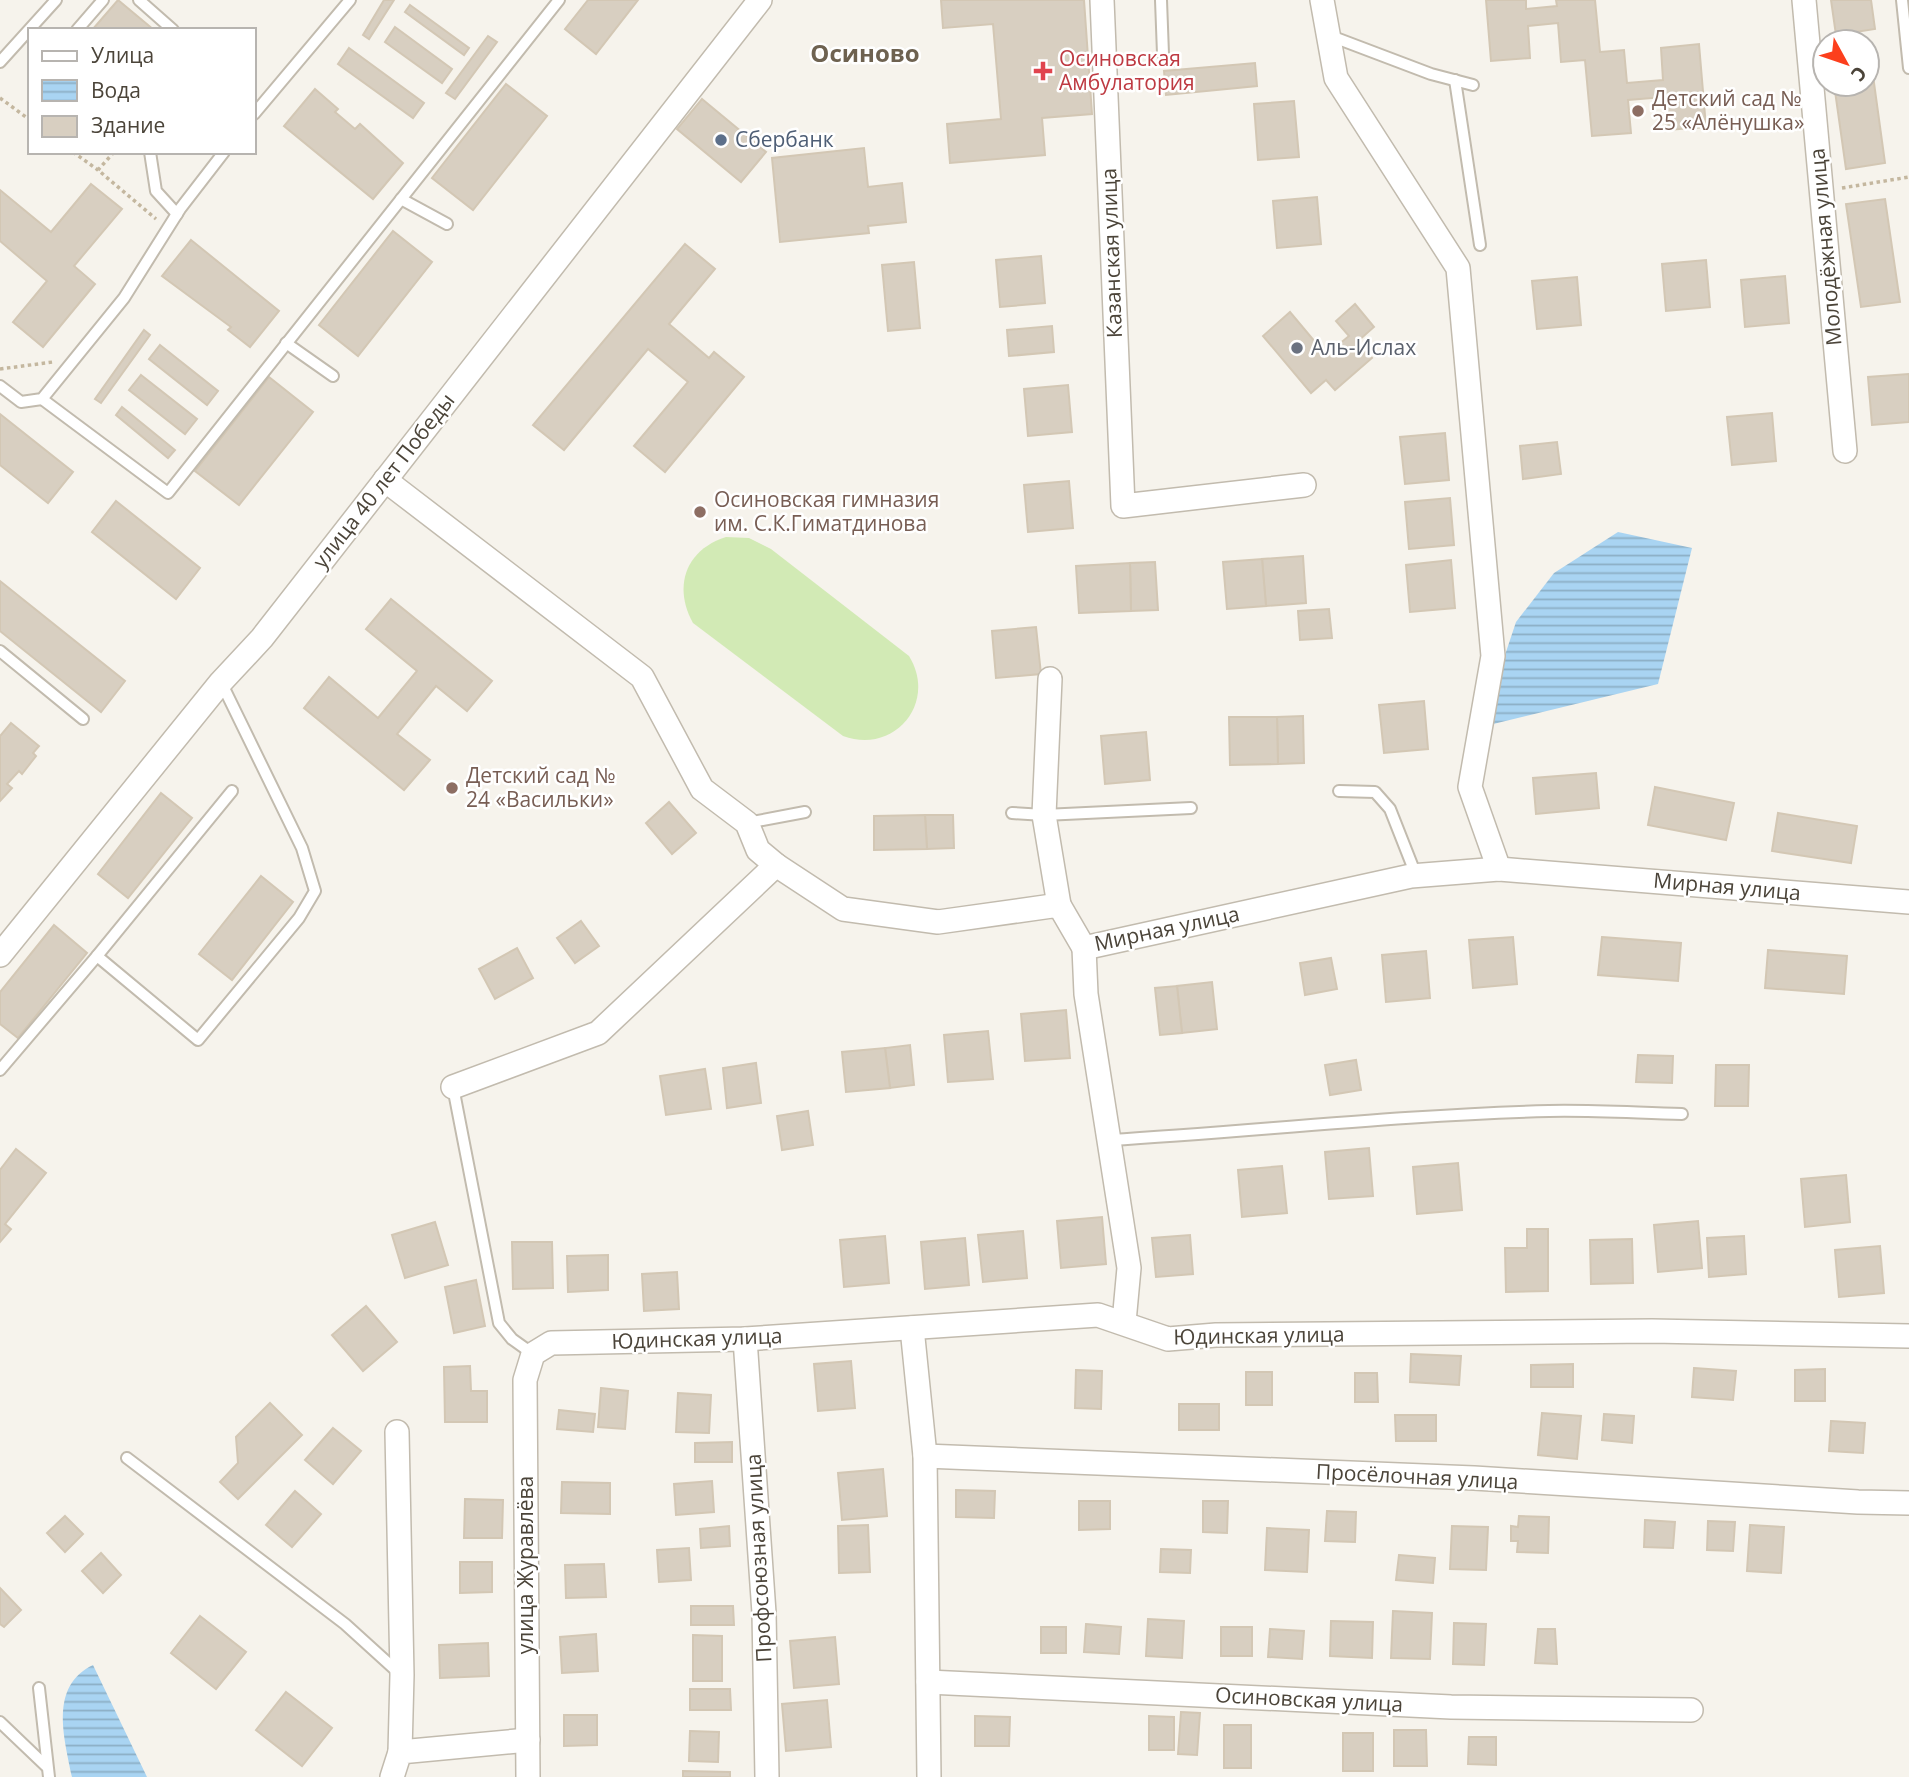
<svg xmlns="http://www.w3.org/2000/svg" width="1909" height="1777" font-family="'Open Sans',sans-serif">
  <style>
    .grass { fill: #d2eab5 }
    .water { fill: url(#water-rules) }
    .building { fill: #d8cfc1; stroke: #d3c7b4; stroke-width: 2 }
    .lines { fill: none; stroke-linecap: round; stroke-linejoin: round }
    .lane-casing { stroke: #c2bbae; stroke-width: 14 }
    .street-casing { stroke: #c2bbae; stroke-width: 26 }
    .path { stroke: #c4b79f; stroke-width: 3.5; stroke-dasharray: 3.5 3.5; stroke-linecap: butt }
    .lane { stroke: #fff; stroke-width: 10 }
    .street { stroke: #fff; stroke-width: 23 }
    .health-dot { fill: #e0444e; stroke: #fff; stroke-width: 2.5 }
    .education-dot { fill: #8d6e63; stroke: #fff; stroke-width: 2.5 }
    .service-dot { fill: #5c6f8a; stroke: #fff; stroke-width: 2.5 }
    .worship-dot { fill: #6b7280; stroke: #fff; stroke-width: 2.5 }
    .labels { text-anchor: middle; stroke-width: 5; stroke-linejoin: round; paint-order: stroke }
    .health-label { font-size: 21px; fill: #be3a42; stroke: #fff; text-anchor: start }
    .education-label { font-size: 21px; fill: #785e54; stroke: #fff; text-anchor: start }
    .service-label { font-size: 21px; fill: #4e5e75; stroke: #fff; text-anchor: start }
    .street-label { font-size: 21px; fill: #4b4439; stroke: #fff }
    .worship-label { font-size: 21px; fill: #5b616d; stroke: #fff; text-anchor: start }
    .quarter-label { font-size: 24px; font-weight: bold; fill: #6e6250; stroke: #fff }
  </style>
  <defs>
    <pattern id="water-rules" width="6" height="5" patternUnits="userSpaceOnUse" patternTransform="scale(1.75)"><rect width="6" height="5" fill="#a9d4f2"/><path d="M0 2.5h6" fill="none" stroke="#8caec5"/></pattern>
  </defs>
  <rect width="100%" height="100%" fill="#f6f3ec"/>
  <path class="grass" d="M726,537l23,1 22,11 138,107c29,47 -15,99 -66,80l-150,-113c-20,-36 -8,-73 33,-86z"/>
  <g class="water">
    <path d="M1618,532l74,16 -34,136 -177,43 35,-105 38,-49z"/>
    <path d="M93,1665l54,112h-75c-8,-40 -23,-91 21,-112z"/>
  </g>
  <g class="building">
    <path d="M118,0l36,30h-62z"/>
    <path d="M384,0h10l-25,39 -6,-4z"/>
    <path d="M588,0h50l-42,54 -31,-25z"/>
    <path d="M941,0h143l8,114 -50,4 3,37 -95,8 -3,-39 54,-5 -8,-95 -50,4z"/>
    <path d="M1486,0h40v9l31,-3 -1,-6h39l5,52 24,-2 3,33 36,-3 -2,-32 38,-4 7,83 -39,3 -3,-33 -36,3 3,33 -39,3 -7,-76 -24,2 -3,-39 -30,3 2,32 -39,3z"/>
    <path d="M1831,0h40l4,29 -39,6z"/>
    <path d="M410,5l59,43 -5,7 -59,-43z"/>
    <path d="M395,27l57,42 -10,14 -57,-41z"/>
    <path d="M488,36l9,6 -42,57 -9,-6z"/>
    <path d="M349,48l75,55 -11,15 -75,-54z"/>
    <path d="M1867,61h4l14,102 -39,6 -12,-85h33z"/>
    <path d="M1255,63l2,23 -91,9 -2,-24z"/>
    <path d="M506,84l41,32 -74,94 -41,-32z"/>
    <path d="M315,89l23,20 -3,3 20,17 5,-5 43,39 -30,36 -89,-73z"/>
    <path d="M702,99l64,53 -25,30 -64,-53z"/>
    <path d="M1294,101l5,56 -41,3 -4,-56z"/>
    <path d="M864,148l4,39 34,-4 4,39 -38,4 1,7 -89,9 -8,-84z"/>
    <path d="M91,184l31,25 -48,57 21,18 -52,63 -30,-25 34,-41 -47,-40v-51l51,42z"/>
    <path d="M1317,197l4,47 -44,4 -4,-47z"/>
    <path d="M1885,199l15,103 -39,5 -15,-103z"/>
    <path d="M393,231l39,31 -74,94 -39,-31z"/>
    <path d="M191,240l88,71 -29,36 -22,-17 3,-3 -69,-51z"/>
    <path d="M685,244l30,25 -46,55 40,34 5,-6 30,25 -79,95 -31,-26 54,-64 -40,-33 -84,101 -31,-25z"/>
    <path d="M1041,256l4,47 -45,4 -4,-47z"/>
    <path d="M1706,260l4,47 -44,4 -4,-47z"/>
    <path d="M914,262l6,66 -32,3 -6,-66z"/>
    <path d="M1785,276l4,47 -44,4 -4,-47z"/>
    <path d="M1577,277l4,48 -44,4 -5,-48z"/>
    <path d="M1355,304l19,23 -16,14 14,17 -37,32 -9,-10 -15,13 -48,-57 27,-24 36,43 23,-19 -13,-15z"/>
    <path d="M1052,326l2,26 -45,4 -2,-26z"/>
    <path d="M144,330l6,5 -49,68 -6,-4z"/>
    <path d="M160,345l58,46 -11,14 -58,-46z"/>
    <path d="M1909,374v48l-37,3 -4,-48z"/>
    <path d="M141,375l56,44 -12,15 -56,-44z"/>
    <path d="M269,377l44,35 -74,93 -44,-34z"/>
    <path d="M1068,385l4,47 -44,4 -4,-47z"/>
    <path d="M122,407l53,43 -7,8 -52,-43z"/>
    <path d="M1772,413l4,48 -44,4 -5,-48z"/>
    <path d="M0,414l73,58 -25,31 -48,-38z"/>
    <path d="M1445,433l4,47 -44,4 -5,-47z"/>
    <path d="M1557,442l4,32 -38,5 -3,-33z"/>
    <path d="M1069,481l4,47 -45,4 -4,-47z"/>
    <path d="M1450,498l4,47 -45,4 -4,-47z"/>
    <path d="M116,501l84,67 -24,31 -84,-67z"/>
    <path d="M1303,556l3,47 -40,3 -4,-47z"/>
    <path d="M1262,559l4,47 -39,3 -4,-47z"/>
    <path d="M1451,560l4,48 -45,4 -4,-47z"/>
    <path d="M1155,562l3,48 -27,1 -1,-48z"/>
    <path d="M1130,563l1,48 -52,2 -3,-47z"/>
    <path d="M0,581l125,100 -24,31 -101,-81z"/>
    <path d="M391,599l101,82 -25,30 -31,-25 -39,48 33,26 -26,30 -100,-82 25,-31 49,41 39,-47 -51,-42z"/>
    <path d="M1329,609l3,29 -32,2 -2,-29z"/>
    <path d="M1036,627l5,47 -45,4 -4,-47z"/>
    <path d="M1424,701l4,48 -44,4 -5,-48z"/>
    <path d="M1303,716l1,47 -26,1 -1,-47z"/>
    <path d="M1229,717h48l1,47 -48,1z"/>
    <path d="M11,723l28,23 -6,7 3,3 -14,18 -3,-3 -12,13 5,4 -12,13v-65z"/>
    <path d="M1146,732l4,48 -45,4 -4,-48z"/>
    <path d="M1596,773l3,35 -63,6 -3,-36z"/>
    <path d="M1655,787l79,16 -8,37 -78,-15z"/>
    <path d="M161,793l31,25 -64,80 -30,-24z"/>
    <path d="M669,802l27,31 -24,21 -26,-31z"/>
    <path d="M1778,813l79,13 -6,37 -79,-12z"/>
    <path d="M925,815h28l1,33 -27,1z"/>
    <path d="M925,815l2,34 -53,1v-34z"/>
    <path d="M261,876l32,26 -61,78 -33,-26z"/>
    <path d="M581,921l18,25 -24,17 -18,-25z"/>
    <path d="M54,925l33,28 -69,85 -18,-14v-32z"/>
    <path d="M1513,937l4,47 -44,4 -4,-48z"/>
    <path d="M1602,937l79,6 -3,38 -80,-6z"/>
    <path d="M517,948l16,30 -38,21 -16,-30z"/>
    <path d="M1768,950l79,6 -3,38 -79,-6z"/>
    <path d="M1426,951l4,47 -44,4 -4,-47z"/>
    <path d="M1331,958l6,31 -32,6 -5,-32z"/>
    <path d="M1212,982l5,47 -35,4 -5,-47z"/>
    <path d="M1177,986l5,47 -22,2 -5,-47z"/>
    <path d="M1066,1010l4,48 -45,3 -4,-47z"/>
    <path d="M988,1031l5,48 -45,3 -4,-47z"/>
    <path d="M910,1045l4,40 -24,3 -5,-40z"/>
    <path d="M885,1048l5,40 -44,4 -4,-40z"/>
    <path d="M1638,1055l35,1 -1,27 -36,-1z"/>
    <path d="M1356,1060l5,30 -31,5 -5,-30z"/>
    <path d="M756,1063l5,40 -34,5 -4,-40z"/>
    <path d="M1716,1065h33l-1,41h-33z"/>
    <path d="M705,1069l6,40 -45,6 -6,-39z"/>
    <path d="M808,1111l5,34 -31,5 -5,-34z"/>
    <path d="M1369,1148l4,48 -44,3 -4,-47z"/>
    <path d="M16,1149l30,24 -41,51 6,5 -11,13v-72z"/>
    <path d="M1458,1163l4,47 -45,4 -4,-47z"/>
    <path d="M1282,1166l5,47 -45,4 -4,-47z"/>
    <path d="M1846,1175l4,47 -45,5 -4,-48z"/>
    <path d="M1102,1217l4,47 -45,4 -4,-47z"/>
    <path d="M1698,1221l4,47 -44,4 -4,-47z"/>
    <path d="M435,1222l13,43 -43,13 -13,-43z"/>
    <path d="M1527,1229h21v62l-42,1 -1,-44h22z"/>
    <path d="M1023,1231l4,47 -44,4 -5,-47z"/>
    <path d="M1190,1235l3,39 -37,3 -4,-39z"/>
    <path d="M885,1236l4,47 -45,4 -4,-47z"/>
    <path d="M1744,1236l2,38 -37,3 -2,-39z"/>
    <path d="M965,1238l4,47 -44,4 -4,-47z"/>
    <path d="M1632,1239l1,44 -42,1 -1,-44z"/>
    <path d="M512,1242h40l1,46 -40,1z"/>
    <path d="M1880,1246l4,47 -45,4 -4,-47z"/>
    <path d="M608,1255v35l-40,2 -1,-36z"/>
    <path d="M677,1272l2,37 -35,2 -2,-37z"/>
    <path d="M476,1280l9,46 -31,7 -9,-46z"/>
    <path d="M366,1306l31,36 -34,29 -31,-36z"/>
    <path d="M1411,1354l50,2 -2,29 -49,-3z"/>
    <path d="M851,1361l4,47 -37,3 -4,-47z"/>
    <path d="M1573,1364v23h-42v-22z"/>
    <path d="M470,1366l1,25h16v31h-42l-1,-55z"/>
    <path d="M1694,1368l42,3 -3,29 -41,-3z"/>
    <path d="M1825,1369v32h-30v-31z"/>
    <path d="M1076,1370l26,1 -1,38 -26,-1z"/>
    <rect x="1246" y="1372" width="26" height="33"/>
    <path d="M1355,1373h22l1,29h-23z"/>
    <path d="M601,1388l27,3 -3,38 -27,-2z"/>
    <path d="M678,1393l33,2 -2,38 -33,-1z"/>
    <path d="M270,1403l32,32 -64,64 -18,-17 18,-19 -2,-26z"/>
    <rect x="1179" y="1404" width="40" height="26"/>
    <path d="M559,1410l36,4 -2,18 -36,-3z"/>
    <path d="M1542,1413l39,3 -4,43 -39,-4z"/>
    <path d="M1604,1414l30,2 -2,27 -30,-3z"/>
    <path d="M1395,1415h41v26h-40z"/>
    <path d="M1831,1421l34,2 -2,30 -34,-2z"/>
    <path d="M333,1428l28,23 -28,33 -28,-24z"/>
    <path d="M732,1442v20h-37v-19z"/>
    <path d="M883,1469l4,47 -45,4 -4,-47z"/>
    <path d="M712,1481l2,31 -38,3 -2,-31z"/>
    <path d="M562,1482l48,1v31l-49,-1z"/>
    <path d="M956,1490l39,1 -1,27 -38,-1z"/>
    <path d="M295,1491l26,23 -29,33 -26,-22z"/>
    <path d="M465,1499l38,1 -1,38h-38z"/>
    <path d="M1079,1501h31v28l-31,1z"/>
    <path d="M1203,1501h25l-1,32 -24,-1z"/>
    <path d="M1327,1511l29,1 -1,30 -30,-1z"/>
    <path d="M65,1516l18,18 -18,18 -18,-19z"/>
    <path d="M1519,1516l30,1 -1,36 -31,-1 1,-11h-7v-15l7,1z"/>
    <path d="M1645,1520l30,2 -2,26 -29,-1z"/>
    <path d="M1708,1521l27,1 -2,29 -26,-1z"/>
    <path d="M868,1525l2,47 -31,1 -1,-47z"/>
    <path d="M1750,1525l34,2 -3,46 -34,-2z"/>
    <path d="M729,1526l1,20 -29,2 -1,-19z"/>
    <path d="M1452,1526l36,1 -2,43 -36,-1z"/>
    <path d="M1267,1528l42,2 -2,42 -42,-2z"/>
    <path d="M689,1548l2,32 -32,2 -2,-32z"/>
    <path d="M1161,1549l30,1 -1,23 -30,-1z"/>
    <path d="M101,1553l20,22 -18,18 -21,-22z"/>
    <path d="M1399,1555l36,3 -2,25 -37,-3z"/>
    <path d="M460,1562h32v30l-32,1z"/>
    <path d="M604,1564l2,33 -40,1 -1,-33z"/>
    <path d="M0,1588l21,22 -17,17 -4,-3z"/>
    <path d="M691,1606h42l1,19h-43z"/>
    <path d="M1393,1611l39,2 -2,46 -39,-1z"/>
    <path d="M200,1616l46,36 -30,37 -45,-36z"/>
    <path d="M1148,1619l36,2 -2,37 -36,-2z"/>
    <path d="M1331,1621l42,1 -1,36 -42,-2z"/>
    <path d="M1454,1623l32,1 -2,41 -31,-1z"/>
    <path d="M1086,1624l35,3 -2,27 -35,-2z"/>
    <rect x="1041" y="1627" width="25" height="26"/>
    <rect x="1221" y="1627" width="31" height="29"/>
    <path d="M1270,1629l34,2 -2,28 -34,-2z"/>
    <path d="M1538,1629h17l2,35 -22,-1z"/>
    <path d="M596,1634l2,37 -36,2 -2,-36z"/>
    <path d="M693,1635l29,1v45h-29z"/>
    <path d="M835,1637l4,47 -45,4 -4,-47z"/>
    <path d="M488,1643l1,33 -49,2 -1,-33z"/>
    <path d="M690,1689h40l1,21h-41z"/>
    <path d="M286,1692l46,36 -30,38 -46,-36z"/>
    <path d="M827,1700l4,47 -45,4 -4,-47z"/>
    <path d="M1181,1712l19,1 -3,42 -19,-1z"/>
    <path d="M564,1715h33v30l-33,1z"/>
    <path d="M975,1716l35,1 -1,29h-34z"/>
    <path d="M1149,1716l25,1v33h-25z"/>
    <rect x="1224" y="1725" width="27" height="43"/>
    <path d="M1394,1730h32l1,36h-33z"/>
    <path d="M690,1731l29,1 -1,30 -29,-1z"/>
    <rect x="1343" y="1733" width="30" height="38"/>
    <path d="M1469,1737h27v28l-28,-1z"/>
    <path d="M683,1771l47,1v5h-47z"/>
  </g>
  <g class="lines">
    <defs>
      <g id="lane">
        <path d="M139,0l34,30"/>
        <path d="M1161,0l2,54"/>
        <path d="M1902,0l7,68"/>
        <path d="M77,30l26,-30"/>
        <path d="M1328,35l103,39 42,11"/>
        <path d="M0,62l56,-62"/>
        <path d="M1455,80l25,165"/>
        <path d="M254,114l96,-114"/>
        <path d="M150,152l6,39 21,23"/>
        <path d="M401,199l46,25"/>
        <path d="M286,343l47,33"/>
        <path d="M0,386l21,16 21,-3 82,-101 56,-89 44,-57"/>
        <path d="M42,399l126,94 391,-493"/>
        <path d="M0,651l83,68"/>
        <path d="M1339,791l36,1 15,17 26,66"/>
        <path d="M1012,813l32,2 147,-7"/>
        <path d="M747,823l58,-11"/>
        <path d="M97,956l135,-165"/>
        <path d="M0,1070l97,-114 101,84 101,-122 16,-27 -13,-43 -81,-166"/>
        <path d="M453,1087l46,236 13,16 21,15"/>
        <path d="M1110,1140c146,-9 292,-25 439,-29 44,-1 89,2 133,3"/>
        <path d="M127,1458l218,166 54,49"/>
        <path d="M39,1688l10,89"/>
        <path d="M0,1722l46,44"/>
      </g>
      <g id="street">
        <path d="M1102,0l21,506 181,-21"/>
        <path d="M1322,0l14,78 122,190 35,388 -23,131 29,82"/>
        <path d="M1804,0l41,451"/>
        <path d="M385,480l257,197 60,112 45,34 11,27 18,15"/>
        <path d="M1050,679l-6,136 15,90"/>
        <path d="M1084,948l2,46 43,274 -5,54"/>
        <path d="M0,955l221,-273 41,-44 498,-638"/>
        <path d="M453,1087l145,-54 178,-168 67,44 95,13 121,-17 25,43 327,-72 88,-7 410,33"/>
        <path d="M912,1328l13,128 4,321"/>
        <path d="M745,1339l19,274 3,164"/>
        <path d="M397,1432l5,243 -2,77"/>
        <path d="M925,1456l549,22 384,24 51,1"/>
        <path d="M928,1682l523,25 240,3"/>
        <path d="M392,1777l8,-25 128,-12"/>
        <path d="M528,1777l-3,-397 8,-26 18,-11 194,-4 353,-24 70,24 48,-4 436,-4 257,5"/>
      </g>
    </defs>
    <use href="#lane" class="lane-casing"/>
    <use href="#street" class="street-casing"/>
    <g class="path">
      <path d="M0,98l30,22"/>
      <path d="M73,152l25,18"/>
      <path d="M114,152l-16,18 58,49"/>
      <path d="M1842,188l67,-11"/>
      <path d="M0,369l53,-7"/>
    </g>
    <use href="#lane" class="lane"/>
    <use href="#street" class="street"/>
  </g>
  <path class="health-dot" d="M1039.5 60.5h7v7h7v7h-7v7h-7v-7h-7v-7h7z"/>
  <g class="education-dot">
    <circle cx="1638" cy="111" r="7"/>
    <circle cx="700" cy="512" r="7"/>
    <circle cx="452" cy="788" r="7"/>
  </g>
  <circle class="service-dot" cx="721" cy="140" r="7"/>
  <circle class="worship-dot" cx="1297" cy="348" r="7"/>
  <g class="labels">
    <g class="health-label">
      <text x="1059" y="66">Осиновская<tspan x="1059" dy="24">Амбулатория</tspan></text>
    </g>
    <g class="education-label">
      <text x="1652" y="106">Детский сад №<tspan x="1652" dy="24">25 «Алёнушка»</tspan></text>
      <text x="714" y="507">Осиновская гимназия<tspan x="714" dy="24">им. С.К.Гиматдинова</tspan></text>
      <text x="466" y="783">Детский сад №<tspan x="466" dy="24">24 «Васильки»</tspan></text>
    </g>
    <g class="service-label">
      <text x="735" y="147">Сбербанк</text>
    </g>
    <g class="street-label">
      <text transform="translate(1826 247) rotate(-95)" y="7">Молодёжная улица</text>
      <text transform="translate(1112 253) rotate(-92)" y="7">Казанская улица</text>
      <text transform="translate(384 481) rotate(-52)" y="7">улица 40 лет Победы</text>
      <text transform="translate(1727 887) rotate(5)" y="7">Мирная улица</text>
      <text transform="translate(1167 929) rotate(-12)" y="7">Мирная улица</text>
      <text transform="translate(1259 1336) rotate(-1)" y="7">Юдинская улица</text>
      <text transform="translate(697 1339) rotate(-2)" y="7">Юдинская улица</text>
      <text transform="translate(1417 1477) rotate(3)" y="7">Просёлочная улица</text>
      <text transform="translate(759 1558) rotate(-93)" y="7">Профсоюзная улица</text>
      <text transform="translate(526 1565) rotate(-90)" y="7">улица Журавлёва</text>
      <text transform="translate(1309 1700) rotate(3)" y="7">Осиновская улица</text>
    </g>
    <g class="worship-label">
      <text x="1311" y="355">Аль-Ислах</text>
    </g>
    <g class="quarter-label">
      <text x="865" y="62">Осиново</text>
    </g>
  </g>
  <rect x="28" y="28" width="228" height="126" fill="#ffffff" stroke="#b7b4b0" stroke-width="2"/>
  <rect x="42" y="51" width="35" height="10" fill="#ffffff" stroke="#b7b4b0" stroke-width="2"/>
  <text x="91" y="63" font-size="21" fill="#4b4439">Улица</text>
  <rect x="42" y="80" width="35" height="21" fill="url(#water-rules)" stroke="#b7b4b0" stroke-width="2"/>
  <text x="91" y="98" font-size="21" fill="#4b4439">Вода</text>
  <rect x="42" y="116" width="35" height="21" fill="#d8cfc1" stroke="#b7b4b0" stroke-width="2"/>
  <text x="91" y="133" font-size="21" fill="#4b4439">Здание</text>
  <g transform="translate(1846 63) rotate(130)"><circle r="33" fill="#ffffff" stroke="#b7b4b0" stroke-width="2"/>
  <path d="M0-5L12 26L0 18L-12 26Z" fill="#fc3f1d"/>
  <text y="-10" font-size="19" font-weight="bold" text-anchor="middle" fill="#4b4439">С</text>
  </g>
</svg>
